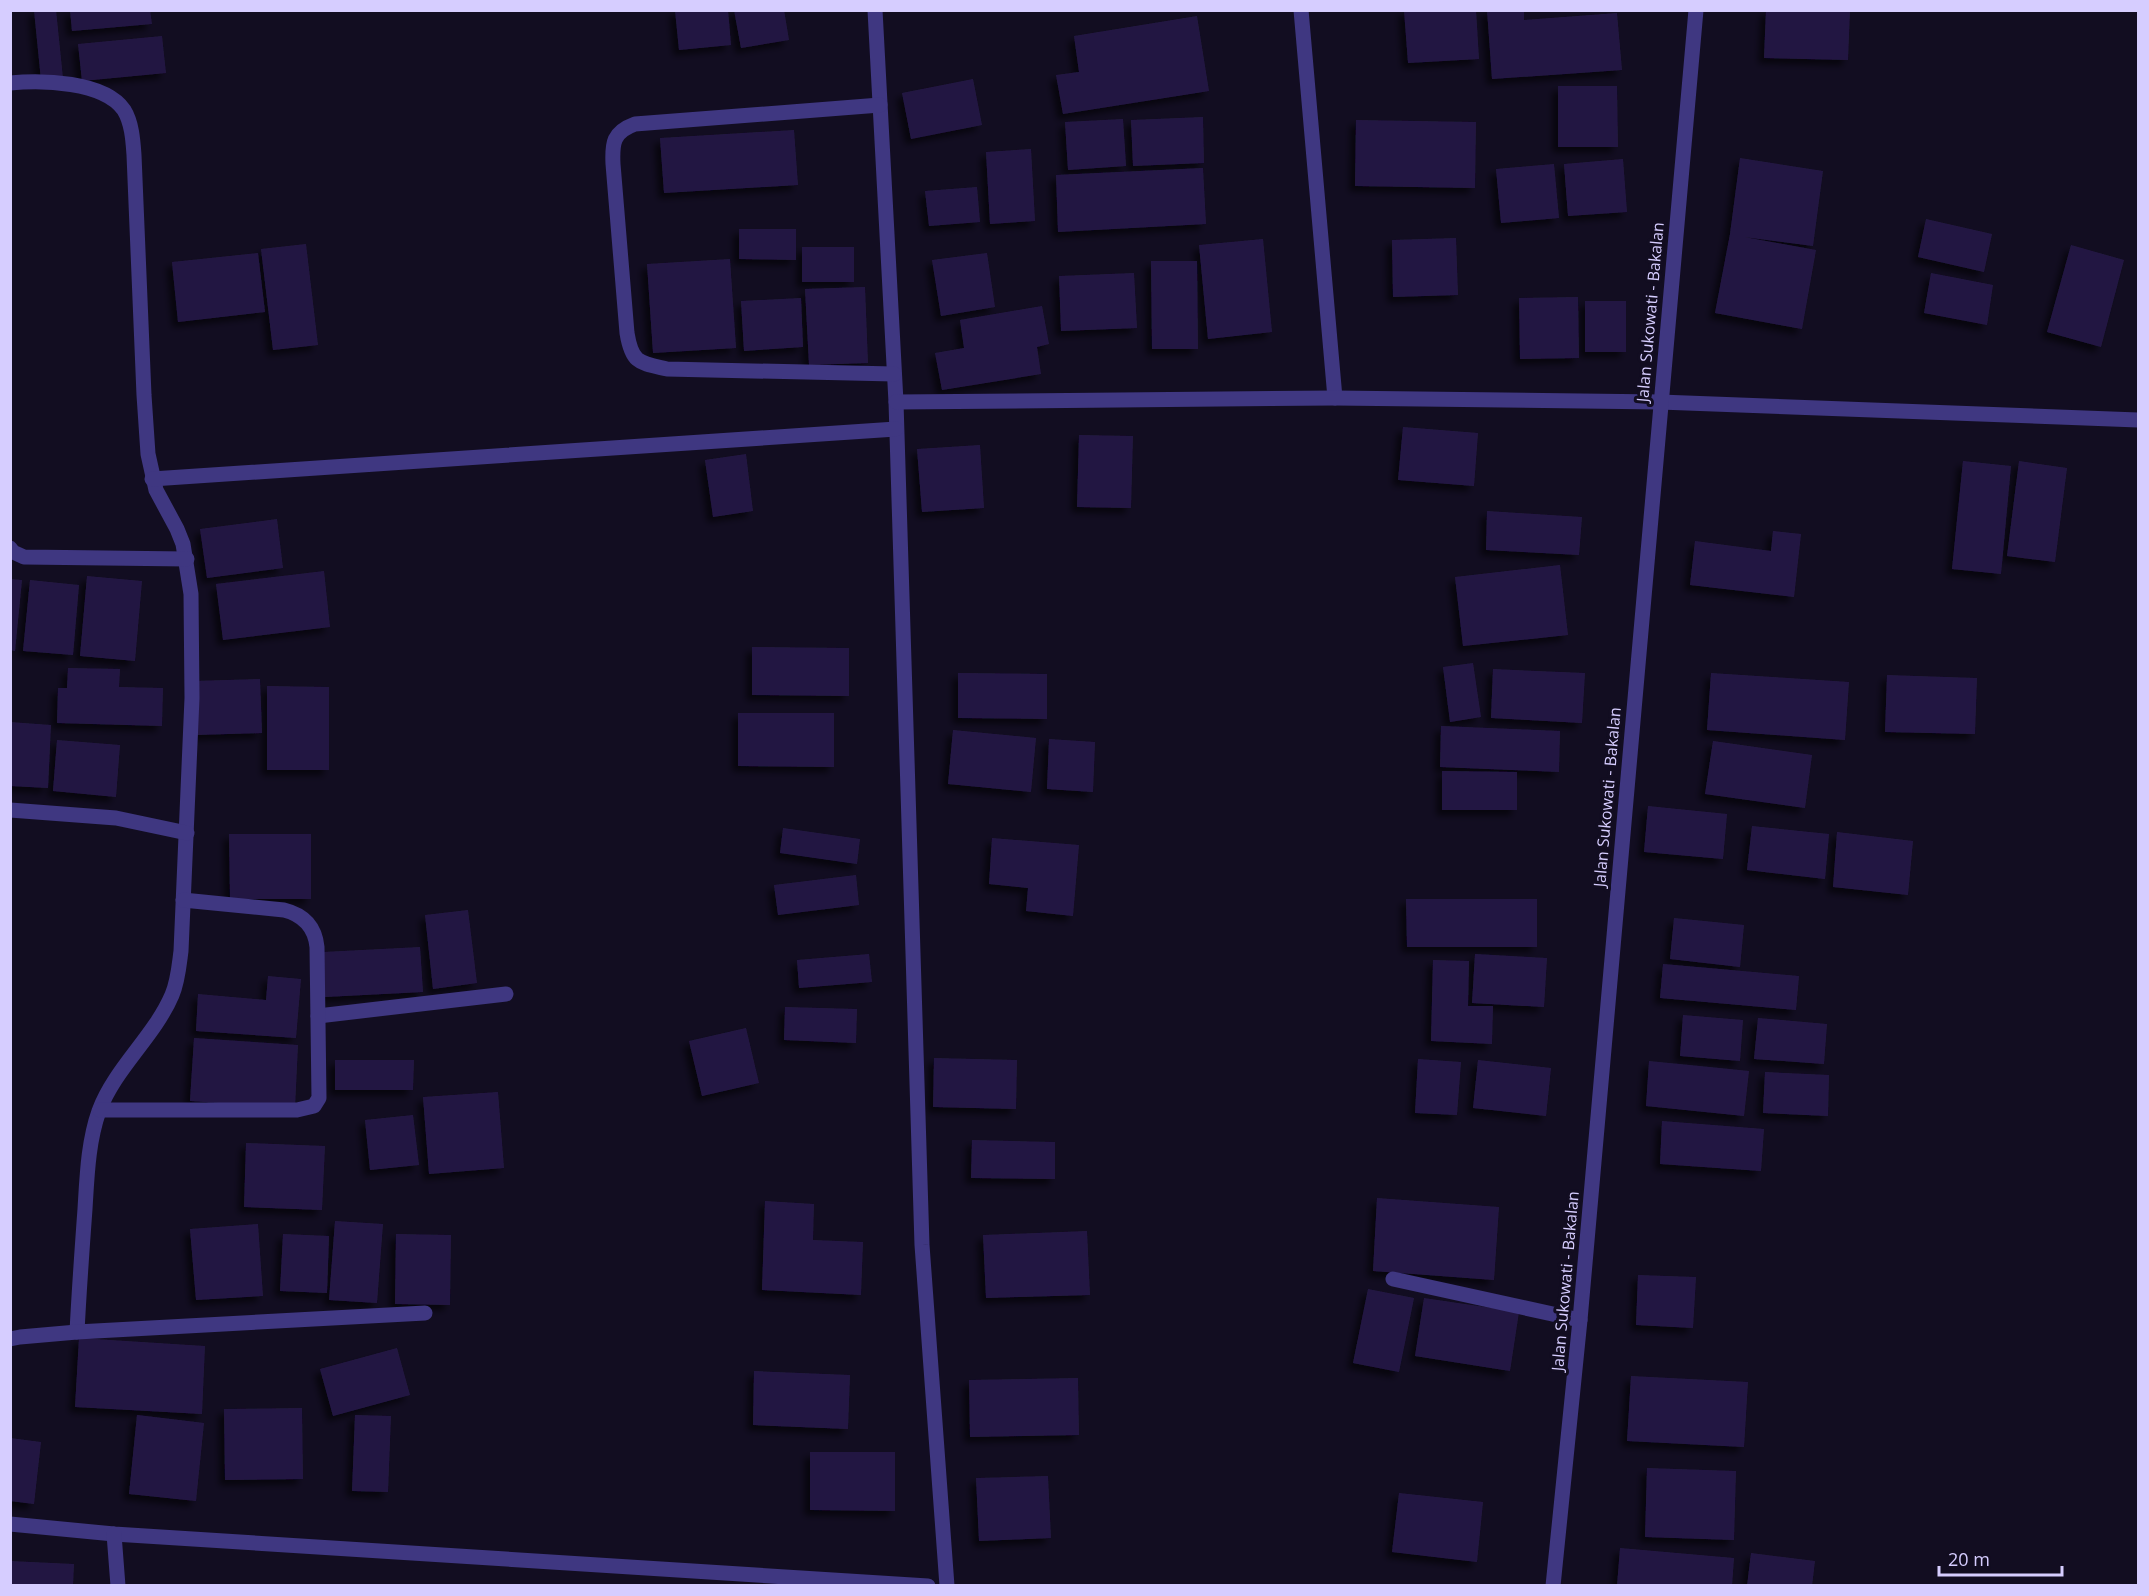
<svg xmlns="http://www.w3.org/2000/svg" width="2149" height="1596" font-family="'Open Sans',sans-serif">
  <style>
    .building { fill: #241943; filter: url(#shadow) }
    .lines { fill: none; stroke-linecap: round; stroke-linejoin: round }
    .minor { stroke: #3f3781; stroke-width: 15 }
    .labels { text-anchor: middle; stroke-width: 6; stroke-linejoin: round; paint-order: stroke }
    .street-label { font-size: 16px; fill: #d6cdff; stroke: #120d21 }
  </style>
  <defs>
    <filter id="shadow"><feDropShadow dx="-5.5" dy="5.5" stdDeviation="3" flood-color="#0009"/></filter>
  </defs>
  <rect width="100%" height="100%" fill="#120d21"/>
  <g class="building">
    <path d="M34,10h22l7,68 -22,2z"/>
    <path d="M70,10h80l2,14 -80,7z"/>
    <path d="M675,10h53l3,35 -52,5z"/>
    <path d="M734,10h50l5,30 -48,8z"/>
    <path d="M1404,10h72l3,49 -71,4z"/>
    <path d="M1487,10h37v10l93,-7 5,57 -130,9z"/>
    <path d="M1766,10h84l-2,50 -84,-2z"/>
    <path d="M1197,16l12,75 -146,23 -7,-39 23,-3 -5,-36z"/>
    <path d="M162,36l4,37 -84,8 -4,-37z"/>
    <path d="M973,79l9,46 -71,14 -9,-46z"/>
    <path d="M1558,86h59l1,61h-60z"/>
    <path d="M1203,117l1,46 -71,3 -2,-46z"/>
    <path d="M1123,119l3,47 -58,4 -3,-48z"/>
    <path d="M1356,120l120,2 -1,66 -120,-2z"/>
    <path d="M794,130l4,55 -134,8 -4,-55z"/>
    <path d="M1031,149l4,72 -45,3 -4,-72z"/>
    <path d="M1740,158l83,13 -10,75 -69,-9 72,13 -14,79 -87,-16 15,-79z"/>
    <path d="M1623,159l4,53 -59,4 -4,-52z"/>
    <path d="M1554,164l5,54 -58,5 -5,-54z"/>
    <path d="M1203,168l3,56 -148,8 -2,-57z"/>
    <path d="M977,187l3,35 -51,4 -4,-35z"/>
    <path d="M1926,219l66,15 -8,38 -66,-15z"/>
    <path d="M739,229h57v31l-57,-1z"/>
    <path d="M1456,238l2,57 -65,2 -1,-57z"/>
    <path d="M1263,239l9,93 -64,7 -9,-94z"/>
    <path d="M306,244l12,101 -45,5 -12,-101z"/>
    <path d="M2071,245l53,15 -23,87 -54,-15z"/>
    <rect x="802" y="247" width="52" height="35"/>
    <path d="M258,253l7,59 -87,10 -6,-60z"/>
    <path d="M987,253l8,54 -54,9 -9,-56z"/>
    <path d="M730,259l6,89 -83,5 -6,-89z"/>
    <path d="M1151,261h46l1,88h-46z"/>
    <path d="M1134,273l3,55 -76,3 -2,-55z"/>
    <path d="M1931,273l62,12 -6,40 -63,-12z"/>
    <path d="M865,287l3,76 -59,2 -4,-76z"/>
    <path d="M1578,297l1,61 -59,1 -1,-61z"/>
    <path d="M801,298l2,49 -59,4 -3,-50z"/>
    <rect x="1585" y="301" width="41" height="51"/>
    <path d="M1042,306l7,38 -12,3 4,27 -99,16 -7,-37 29,-5 -4,-28z"/>
    <path d="M1403,427l75,6 -4,53 -76,-6z"/>
    <path d="M1079,435l54,1 -2,72 -54,-1z"/>
    <path d="M980,445l4,63 -62,4 -5,-63z"/>
    <path d="M746,454l7,57 -40,6 -8,-57z"/>
    <path d="M1963,461l48,5 -10,108 -49,-5z"/>
    <path d="M2019,461l48,7 -12,94 -48,-6z"/>
    <path d="M1487,511l95,6 -3,38 -93,-5z"/>
    <path d="M277,519l6,49 -76,10 -7,-49z"/>
    <path d="M1773,531l28,3 -7,63 -104,-12 5,-44 76,10z"/>
    <path d="M1560,565l8,70 -105,11 -8,-69z"/>
    <path d="M324,571l6,56 -107,13 -7,-56z"/>
    <path d="M87,576l55,5 -7,80 -55,-5z"/>
    <path d="M10,579l12,1 -7,71 -5,-1z"/>
    <path d="M30,580l49,5 -6,70 -50,-4z"/>
    <path d="M752,647l97,1v48l-97,-1z"/>
    <path d="M1473,663l8,54 -31,5 -7,-55z"/>
    <path d="M68,668l52,1 -1,18 44,1 -1,38 -105,-3 1,-35h9z"/>
    <path d="M1493,669l92,4 -3,50 -91,-5z"/>
    <path d="M958,673l89,1v45l-89,-1z"/>
    <path d="M1711,673l138,9 -4,58 -138,-10z"/>
    <path d="M1887,675l90,3 -2,56 -90,-2z"/>
    <path d="M260,679l2,54 -67,2 -2,-54z"/>
    <path d="M267,686l62,1v83h-62z"/>
    <path d="M738,713h96v54l-96,-1z"/>
    <path d="M10,722l41,3 -3,63 -38,-2z"/>
    <path d="M1441,726l119,5 -1,41 -119,-5z"/>
    <path d="M953,730l83,8 -5,54 -83,-8z"/>
    <path d="M1049,739l46,3 -2,50 -46,-3z"/>
    <path d="M57,740l63,5 -4,52 -63,-6z"/>
    <path d="M1713,741l99,14 -7,53 -100,-14z"/>
    <path d="M1442,771l75,1v38h-75z"/>
    <path d="M1648,806l79,8 -4,45 -79,-7z"/>
    <path d="M1752,826l77,8 -4,45 -78,-9z"/>
    <path d="M783,828l77,11 -3,25 -77,-11z"/>
    <path d="M1837,832l76,9 -5,54 -75,-8z"/>
    <path d="M229,834h82v65h-81z"/>
    <path d="M992,838l87,7 -6,71 -47,-5 2,-23 -39,-4z"/>
    <path d="M856,875l3,30 -81,10 -4,-30z"/>
    <path d="M1406,899h131v48h-130z"/>
    <path d="M468,910l9,73 -44,6 -8,-74z"/>
    <path d="M1674,918l70,7 -4,42 -70,-8z"/>
    <path d="M420,947l3,45 -98,5 -2,-45z"/>
    <path d="M869,954l3,28 -73,6 -2,-28z"/>
    <path d="M1475,954l72,4 -3,49 -72,-4z"/>
    <path d="M1433,960l36,1 -1,45h25l-1,38 -61,-3z"/>
    <path d="M1663,964l136,12 -3,34 -136,-12z"/>
    <path d="M268,976l33,3 -5,59 -100,-7 2,-37 68,6z"/>
    <path d="M785,1007l72,2 -1,34 -72,-3z"/>
    <path d="M1683,1015l60,5 -3,41 -60,-5z"/>
    <path d="M1758,1018l69,6 -3,40 -70,-5z"/>
    <path d="M746,1028l13,55 -57,13 -13,-55z"/>
    <path d="M194,1038l104,7 -3,63 -105,-7z"/>
    <path d="M934,1058l83,2 -1,49 -83,-2z"/>
    <path d="M1418,1059l43,3 -4,53 -42,-2z"/>
    <path d="M335,1060h79l-1,30h-78z"/>
    <path d="M1478,1060l73,8 -5,48 -73,-8z"/>
    <path d="M1649,1061l100,10 -5,45 -98,-10z"/>
    <path d="M1765,1072l64,3 -1,41 -65,-3z"/>
    <path d="M498,1092l6,76 -75,6 -6,-77z"/>
    <path d="M413,1115l6,50 -49,5 -5,-50z"/>
    <path d="M1662,1121l102,8 -3,42 -101,-7z"/>
    <path d="M972,1140l83,2v37l-84,-1z"/>
    <path d="M246,1143l79,3 -3,64 -78,-3z"/>
    <path d="M1377,1198l122,9 -5,73 -121,-9z"/>
    <path d="M765,1201l49,3 -1,36 50,2 -2,53 -99,-5z"/>
    <path d="M335,1221l48,3 -6,79 -48,-3z"/>
    <path d="M258,1224l5,72 -67,4 -6,-71z"/>
    <path d="M1087,1231l3,64 -104,3 -3,-63z"/>
    <path d="M283,1234l46,2 -2,57 -47,-2z"/>
    <path d="M396,1234l55,1 -1,70 -55,-1z"/>
    <path d="M1638,1275l58,2 -3,51 -57,-3z"/>
    <path d="M1368,1289l46,9 -15,74 -46,-9z"/>
    <path d="M1424,1298l95,14 -9,59 -95,-15z"/>
    <path d="M79,1338l126,8 -3,68 -127,-7z"/>
    <path d="M397,1348l13,47 -77,21 -13,-47z"/>
    <path d="M754,1371l96,4 -2,54 -95,-4z"/>
    <path d="M1631,1376l117,6 -4,65 -117,-6z"/>
    <path d="M1078,1378l1,57 -109,2 -1,-57z"/>
    <path d="M302,1408l1,71 -78,1 -1,-71z"/>
    <path d="M137,1415l67,8 -8,78 -67,-7z"/>
    <path d="M355,1415l36,1 -3,76 -36,-1z"/>
    <path d="M10,1438l31,4 -7,62 -24,-3z"/>
    <path d="M810,1452h85v59l-85,-1z"/>
    <path d="M1647,1468l89,3 -2,69 -89,-3z"/>
    <path d="M1048,1476l3,62 -72,3 -3,-63z"/>
    <path d="M1399,1493l84,9 -6,60 -85,-10z"/>
    <path d="M1620,1548l114,10 -2,28h-115z"/>
    <path d="M1751,1553l64,8 -3,25h-65z"/>
    <path d="M10,1561l64,3 -1,22h-63z"/>
  </g>
  <g class="lines">
    <g class="minor">
      <path d="M875,10l21,392 26,843 25,341"/>
      <path d="M1301,10l34,388"/>
      <path d="M10,83c31,-3 94,-2 114,27 8,13 9,31 10,45l10,240 4,59 8,36 21,39 6,15 8,50 1,104 -11,253c-2,15 -3,30 -9,44 -18,42 -57,73 -73,116 -11,31 -12,66 -14,98 -3,41 -6,82 -8,123"/>
      <path d="M880,105l-245,19c-22,8 -23,19 -22,40l14,169c5,31 13,30 40,36l227,5"/>
      <path d="M896,402l439,-4 325,4 478,18"/>
      <path d="M152,479l744,-50"/>
      <path d="M10,548l3,4 11,5 163,2"/>
      <path d="M10,810l106,8 71,15"/>
      <path d="M318,1016l188,-22"/>
      <path d="M100,1110h197l17,-4 5,-8 -2,-151c-2,-20 -13,-32 -33,-37l-101,-10"/>
      <path d="M1393,1279l187,41"/>
      <path d="M10,1339l10,-2 57,-5 348,-19"/>
      <path d="M10,1524l104,10 814,52"/>
      <path d="M114,1534l4,52"/>
      <path d="M1553,1586l27,-266 116,-1310"/>
    </g>
  </g>
  <g class="labels">
    <g class="street-label">
      <text transform="translate(1650 312) rotate(-85)" y="6">Jalan Sukowati - Bakalan</text>
      <text transform="translate(1607 797) rotate(-85)" y="6">Jalan Sukowati - Bakalan</text>
      <text transform="translate(1565 1281) rotate(-85)" y="6">Jalan Sukowati - Bakalan</text>
    </g>
  </g>
  <rect width="2149" height="1596" fill="none" stroke="#d6cdff" stroke-width="24"/>
  <path d="M1939 1566v9h123v-9" fill="none" stroke="#d6cdff" stroke-width="3"/>
  <text x="1948" y="1566" font-size="18" fill="#d6cdff" stroke="#120d21" stroke-width="4.5" paint-order="stroke">20 m</text>
</svg>
